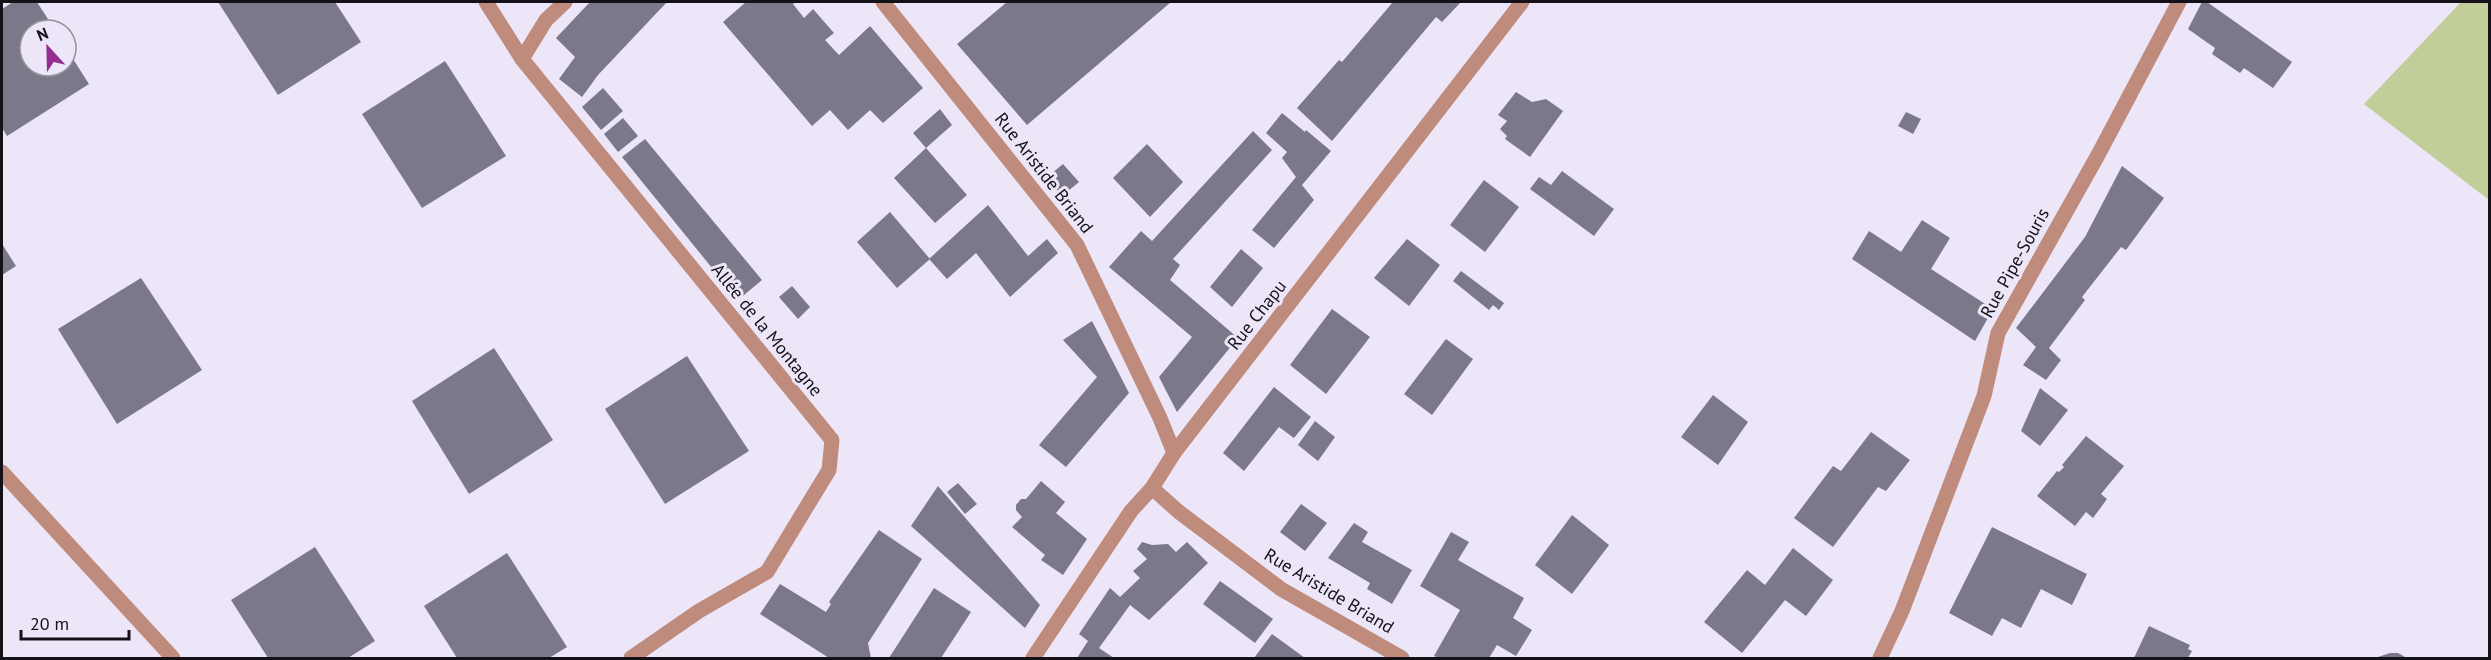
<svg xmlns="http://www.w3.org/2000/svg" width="2491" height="660" font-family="'PT Sans',sans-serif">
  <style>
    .green { fill: #c2ce9a }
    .building { fill: #7b7989 }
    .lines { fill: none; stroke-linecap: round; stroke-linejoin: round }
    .service { stroke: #be8b7c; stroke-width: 15 }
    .minor { stroke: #be8b7c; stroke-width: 15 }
    .labels { text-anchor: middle; stroke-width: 6; stroke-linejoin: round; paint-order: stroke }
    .street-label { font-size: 18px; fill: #141218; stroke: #ece6f8 }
  </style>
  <rect width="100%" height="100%" fill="#ece6f8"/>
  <path class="green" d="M2461,2h28v198l-125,-96z"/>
  <g class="building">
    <path d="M13,2h24l18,28h-25v36h36v-18l23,36 -82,52 -5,-8v-119z"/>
    <path d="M218,2h117l26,40 -83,53z"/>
    <path d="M590,2h77l-69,73 -16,22 -23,-18 16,-22 -19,-19z"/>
    <path d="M746,2h50l-3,2 11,14 9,-9 21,24 -9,7 14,15 31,-29 53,62 -40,35 -13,-13 -22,20 -18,-20 -18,16 -89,-104z"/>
    <path d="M1007,2h164l-144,123 -70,-81z"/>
    <path d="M1393,2h68l-19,20 -6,-5 -104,124 -35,-33 42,-48 3,2z"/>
    <path d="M2202,2h5l85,60 -19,26 -29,-20 -4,5 -28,-19 3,-6 -27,-19z"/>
    <path d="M445,61l61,95 -84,52 -60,-94z"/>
    <path d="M603,88l20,23 -22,19 -19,-23z"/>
    <path d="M1516,92l16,10 14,-3 17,12 -33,46 -25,-18 2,-3 -7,-7 7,-8 -9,-6z"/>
    <path d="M940,109l12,16 -26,23 -13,-15z"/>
    <path d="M1906,112l15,7 -8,15 -15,-8z"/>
    <path d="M1282,113l23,19 1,-2 25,21 -29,34 12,15 -40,48 -22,-18 44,-53 -14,-19 5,-6 -21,-19z"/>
    <path d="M623,118l15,18 -20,16 -14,-18z"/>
    <path d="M1253,131l19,19 -99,109 7,6 -10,15 68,58 -61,74 -18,-35 33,-40 -83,-70 32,-36 11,10z"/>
    <path d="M645,139l117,141 -24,20 -116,-143z"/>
    <path d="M1147,144l36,38 -33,35 -37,-39z"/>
    <path d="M926,148l41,47 -32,28 -41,-45z"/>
    <path d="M1063,164l16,18 -17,14 -16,-18z"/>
    <path d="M2122,166l42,32 -38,52 -5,-3 -39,50 3,3 -36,48 12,12 -15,20 -23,-15 13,-18 -20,-19 69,-91z"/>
    <path d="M1562,171l52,38 -20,27 -64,-47 9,-12 12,8z"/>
    <path d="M1484,180l35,27 -34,45 -35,-27z"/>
    <path d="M988,205l40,51 19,-17 11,14 -48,44 -34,-44 -29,26 -18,-20z"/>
    <path d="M890,212l40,47 -33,29 -40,-46z"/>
    <path d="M1922,220l28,18 -19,31 62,40 -18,32 -123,-82 17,-28 32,21z"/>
    <path d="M1407,239l33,26 -31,41 -35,-28z"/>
    <path d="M2,244l14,22 -14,9z"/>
    <path d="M1241,249l22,19 -31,39 -22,-20z"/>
    <path d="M1461,271l43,32 -5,7 -6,-5 -4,5 -36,-29z"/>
    <path d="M141,278l61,92 -85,54 -59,-95z"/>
    <path d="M792,286l18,21 -12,12 -19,-22z"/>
    <path d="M1332,309l38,28 -44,57 -36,-29z"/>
    <path d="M1092,321l37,72 -63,74 -27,-22 58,-68 -34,-37z"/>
    <path d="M1446,339l27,20 -41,56 -28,-21z"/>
    <path d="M494,348l59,92 -84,54 -57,-93z"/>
    <path d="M687,356l62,95 -84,53 -60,-95z"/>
    <path d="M1274,387l37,30 -17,21 -15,-11 -35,44 -21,-18z"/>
    <path d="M2040,388l28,22 -28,36 -19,-15z"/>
    <path d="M1713,395l35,27 -30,43 -37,-28z"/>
    <path d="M1315,421l20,16 -17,24 -20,-16z"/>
    <path d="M1871,432l39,28 -24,31 -8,-4 -45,60 -39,-29 39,-52 8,5z"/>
    <path d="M2086,436l38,30 -23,28 6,5 -14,19 -7,-6 -11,14 -38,-30 20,-25 2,1 5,-5 -2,-2z"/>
    <path d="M1041,481l24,21 -9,11 31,26 -24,36 -22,-15 4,-5 -33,-28 10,-10 -6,-7v-5l5,-6h5z"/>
    <path d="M958,483l19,21 -12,10 -18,-22z"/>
    <path d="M938,486l102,119 -15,23 -114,-102z"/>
    <path d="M1301,504l26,19 -22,28 -25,-19z"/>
    <path d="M1572,515l37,30 -37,49 -37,-29z"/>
    <path d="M1354,523l14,9 -6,10 50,28 -20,34 -25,-15 3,-6 -42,-25z"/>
    <path d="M1992,527l95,47 -15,31 -31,-16 -20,39 -19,-10 -10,18 -43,-23z"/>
    <path d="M879,530l43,29 -54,84 3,15h-42l-69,-44 20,-30 46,28 5,-8 -2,-2z"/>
    <path d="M1451,532l18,10 -11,18 66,38 -11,20 19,12 -16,26 -19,-11 -8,13h-50l-5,-2 26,-46 -40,-24z"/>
    <path d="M1142,542l10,3 16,-1 8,8 11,-10 21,21 -59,57 -19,-15 -31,43 15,10h-37l11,-17 -9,-7 31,-46 10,9 20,-19 -7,-7 14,-12 -10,-10z"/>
    <path d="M315,547l60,94 -27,17h-80l-37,-58z"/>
    <path d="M1793,548l40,32 -27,36 -21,-16 -43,53 -38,-31 43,-52 18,15z"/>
    <path d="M507,553l60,94 -18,11h-92l-33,-52z"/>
    <path d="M1220,581l53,38 -18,24 -52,-39z"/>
    <path d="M934,588l37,24 -30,46h-52z"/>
    <path d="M2149,626l41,19 -2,4 4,2 -4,7h-54z"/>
    <path d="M1272,634l33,24h-51z"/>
    <path d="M2390,653h8l9,5h-32z"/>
  </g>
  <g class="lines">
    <g class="service">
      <path d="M486,2l36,57"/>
      <path d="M565,2l-19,18 -24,39 310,381 -3,30 -62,102 -68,39 -68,47"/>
      <path d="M2,472l171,186"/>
    </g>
    <g class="minor">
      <path d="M883,2l194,243 83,173 14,35"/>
      <path d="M1152,488l27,24 102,77 121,69"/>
      <path d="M1033,658l98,-147 21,-23 22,-35 348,-451"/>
      <path d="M1880,658l22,-47 82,-215 14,-63 100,-178 81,-153"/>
    </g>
  </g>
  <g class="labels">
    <g class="street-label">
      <text transform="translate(1044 173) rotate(52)" y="6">Rue Aristide Briand</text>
      <text transform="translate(2015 263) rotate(-61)" y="6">Rue Pipe-Souris</text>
      <text transform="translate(1257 315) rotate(-52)" y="6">Rue Chapu</text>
      <text transform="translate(767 330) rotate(51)" y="6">Allée de la Montagne</text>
      <text transform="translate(1329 591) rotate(31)" y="6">Rue Aristide Briand</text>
    </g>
  </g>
  <rect width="2491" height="660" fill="none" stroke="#141218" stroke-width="6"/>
  <g transform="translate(48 48) rotate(338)"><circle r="28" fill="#ece6f8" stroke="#96919e" stroke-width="1.5"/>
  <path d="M0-4.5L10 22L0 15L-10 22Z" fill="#942d92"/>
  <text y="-9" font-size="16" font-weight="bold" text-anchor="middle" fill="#141218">N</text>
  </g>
  <path d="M21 630v9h108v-9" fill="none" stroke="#141218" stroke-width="3"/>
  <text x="30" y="630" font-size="18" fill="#141218" stroke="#ece6f8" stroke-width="4.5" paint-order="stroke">20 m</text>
</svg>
